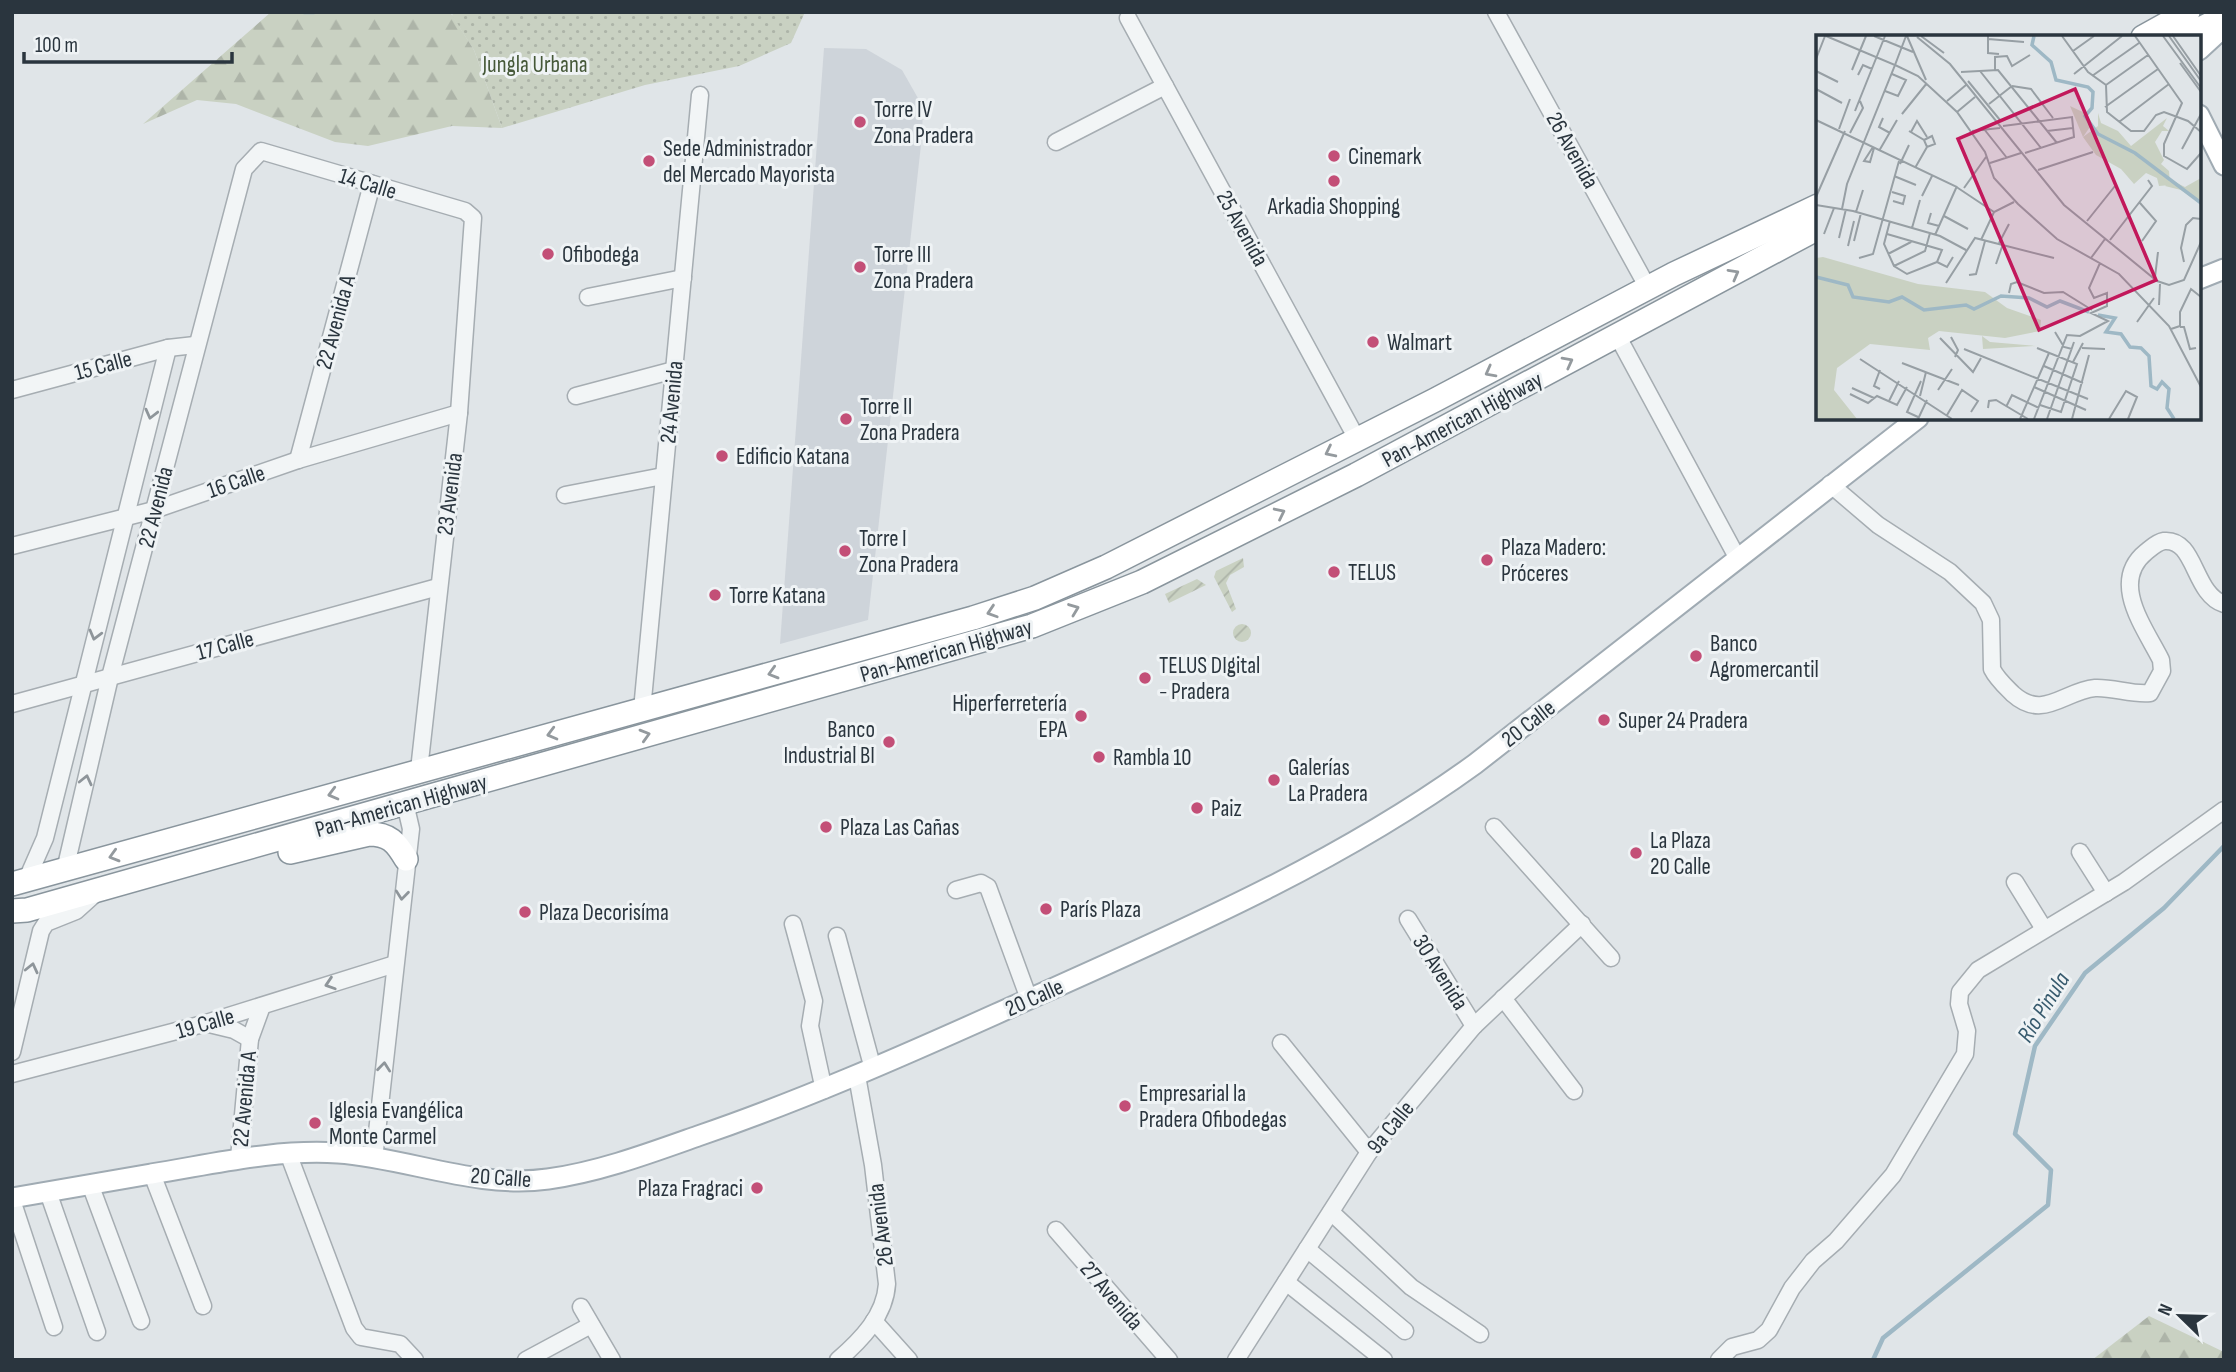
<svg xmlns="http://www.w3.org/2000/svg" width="2236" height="1372" font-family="'Sofia Sans Condensed',sans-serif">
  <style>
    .built { fill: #ced4da }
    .grass { fill: url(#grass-dots) }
    .forest { fill: url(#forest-firs) }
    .garden { fill: url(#garden-furrows) }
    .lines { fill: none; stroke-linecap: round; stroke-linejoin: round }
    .stream { stroke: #9eb8c5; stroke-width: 4.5 }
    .minor-casing { stroke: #a6adb2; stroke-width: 19 }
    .major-casing { stroke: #a0abb3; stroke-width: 23 }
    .highway-casing { stroke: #89959d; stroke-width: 26 }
    .minor { stroke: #f2f5f6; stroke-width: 16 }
    .major { stroke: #fff; stroke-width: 19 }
    .highway { stroke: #fff; stroke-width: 23 }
    .oneway { stroke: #949a9e }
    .oneway2 { stroke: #8e959a }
    .poi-dot { fill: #c34f77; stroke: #eff3f5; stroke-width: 2.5 }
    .labels { text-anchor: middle; stroke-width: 6; stroke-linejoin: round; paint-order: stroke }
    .park-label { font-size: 23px; fill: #455838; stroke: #eff3f5 }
    .poi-label { font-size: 23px; fill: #2a353e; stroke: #eff3f5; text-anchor: start }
    .street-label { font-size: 23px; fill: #2a353e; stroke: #eff3f5 }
    .water-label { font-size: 24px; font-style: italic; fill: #385b6e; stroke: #eff3f5 }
    .inset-river { fill: none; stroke: #9eb8c5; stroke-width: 3.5 }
    .inset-road { fill: none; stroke: #979fa4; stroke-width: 2 }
    .view { fill: #c2185b; fill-opacity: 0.15; stroke: #c2185b; stroke-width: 3.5 }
    .inset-edge { fill: none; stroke: #2a353e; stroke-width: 3.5 }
  </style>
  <defs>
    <pattern id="grass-dots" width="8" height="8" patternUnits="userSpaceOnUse" patternTransform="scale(1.75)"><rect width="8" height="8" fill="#c9d1c2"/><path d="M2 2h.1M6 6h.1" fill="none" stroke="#adb4a8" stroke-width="1.8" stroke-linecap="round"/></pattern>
    <pattern id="forest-firs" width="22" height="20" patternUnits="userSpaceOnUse" patternTransform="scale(1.75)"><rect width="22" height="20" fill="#c9d1c2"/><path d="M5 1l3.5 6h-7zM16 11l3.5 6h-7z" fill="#adb4a8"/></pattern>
    <pattern id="garden-furrows" width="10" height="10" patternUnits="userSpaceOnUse" patternTransform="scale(1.75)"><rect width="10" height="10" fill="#c9d1c2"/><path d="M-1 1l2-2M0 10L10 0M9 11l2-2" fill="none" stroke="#adb4a8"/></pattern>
  </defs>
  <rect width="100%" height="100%" fill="#e0e5e8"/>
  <path class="built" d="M824,48l42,1 36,21 21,37 -1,29 -54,484 -88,24z"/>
  <path class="grass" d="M453,12h352l-14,31 -52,23 -94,19 -143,43 -28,-78 -22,-34z"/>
  <g class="forest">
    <path d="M271,12h179l24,38 28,78 -50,-2 -84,20 -33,-4 -99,-38 -39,-4 -54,24z"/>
    <path d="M2149,1316l75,36v8h-132z"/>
  </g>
  <g class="garden">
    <path d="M1243,558l1,9 -14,8 -4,8 10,26 -4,3 -18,-35 2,-6z"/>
    <path d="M1197,579l9,6 -37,18 -4,-9z"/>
    <circle cx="1242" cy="633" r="9"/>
  </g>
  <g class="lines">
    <g class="stream">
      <path d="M304,12h10"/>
      <path d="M1873,1360l10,-22 165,-133 3,-35 -36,-36 20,-88 50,-73 79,-65 60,-62"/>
    </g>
    <defs>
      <g id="minor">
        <path d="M1496,12l152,276"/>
        <path d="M1128,18l229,421"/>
        <path d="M1056,142l109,-56"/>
        <path d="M588,297l95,-19"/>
        <path d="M1617,335l121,224"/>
        <path d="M12,390l156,-42 27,-3"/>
        <path d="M576,396l98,-26"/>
        <path d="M298,460l74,-276"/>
        <path d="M1830,484l48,41 72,47 33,31 8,17 1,49c5,10 13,17 21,25 30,27 51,-3 82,-6 18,-1 37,7 55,5l12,-22 -1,-11c-16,-32 -52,-78 -15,-108 5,-4 11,-10 18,-11 32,-3 29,53 60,63"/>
        <path d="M565,495l98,-19"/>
        <path d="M12,546l142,-36 144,-50 161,-47"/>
        <path d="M12,704l426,-117"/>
        <path d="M642,710l58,-615"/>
        <path d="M1494,827l117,131"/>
        <path d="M2080,852l26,41"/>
        <path d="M65,870l45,-193 134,-508 17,-18 204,60 8,7 -14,195 -40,357"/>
        <path d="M27,879l18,-41 123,-490"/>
        <path d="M2015,882l29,47"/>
        <path d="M956,890l25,-7 7,4 41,112"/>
        <path d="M1408,919l66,107"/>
        <path d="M793,924l21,77 -4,25 14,64"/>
        <path d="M837,936l36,133"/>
        <path d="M1503,998l71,93"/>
        <path d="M209,1024l25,6 16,9"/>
        <path d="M1281,1043l88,109"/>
        <path d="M12,1052l29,-121 5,-8 30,-12 20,-18"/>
        <path d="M12,1074l191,-50 192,-60"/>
        <path d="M288,1153l66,175 7,9 39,7 15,16"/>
        <path d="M239,1158l11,-119 12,-33"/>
        <path d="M374,1159l37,-330 -6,-26"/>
        <path d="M152,1174l51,132"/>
        <path d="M90,1184l51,137"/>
        <path d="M48,1192l49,140"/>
        <path d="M12,1200l42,127"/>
        <path d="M1331,1212l80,75 69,47"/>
        <path d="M1056,1230l113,130"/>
        <path d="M1307,1249l98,82"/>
        <path d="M1286,1282l98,78"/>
        <path d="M581,1307l31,53"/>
        <path d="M874,1321l35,39"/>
        <path d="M526,1360l65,-35"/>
        <path d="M838,1360c23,-20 47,-44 49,-76l-14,-119 -16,-89"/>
        <path d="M1236,1360l133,-208 105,-126 108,-102"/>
        <path d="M1719,1360l13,-13 26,-7 11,-10 23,-42 21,-27 23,-20 57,-66 72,-121 2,-23 -8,-27 1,-12 18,-22 146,-88 100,-72"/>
      </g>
      <g id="major">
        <path d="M2199,50l25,-23"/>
        <path d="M2199,115l25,50"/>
        <path d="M2199,279l25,-10"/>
        <path d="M12,1198c47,-8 93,-16 139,-24 63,-10 123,-25 187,-21 70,5 139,36 210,26 51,-7 102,-26 150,-43 102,-35 200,-78 298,-122 164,-74 333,-144 479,-250l443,-346"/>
      </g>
      <g id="highway">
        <path d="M2143,37l45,-25"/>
        <path d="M2184,37l40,-20"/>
        <path d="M290,852l79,-18c20,0 27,8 37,25"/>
        <path d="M12,884l961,-266 62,-20 71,-31 329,-167 239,-126 144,-68"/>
        <path d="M12,911l15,-1 1005,-284 110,-44 214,-107 462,-247"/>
      </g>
    </defs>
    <use href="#minor" class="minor-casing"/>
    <use href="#major" class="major-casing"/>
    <use href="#highway" class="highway-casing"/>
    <use href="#minor" class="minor"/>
    <use href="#major" class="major"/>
    <use href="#highway" class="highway"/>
  </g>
  <defs><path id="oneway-chevron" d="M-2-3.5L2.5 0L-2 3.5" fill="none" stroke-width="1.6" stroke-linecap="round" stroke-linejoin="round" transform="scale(1.75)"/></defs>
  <g class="oneway">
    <use href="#oneway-chevron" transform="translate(1734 274) rotate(-29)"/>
    <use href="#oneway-chevron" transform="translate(1568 362) rotate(-28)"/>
    <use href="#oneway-chevron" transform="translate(1490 372) rotate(152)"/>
    <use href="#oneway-chevron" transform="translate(1330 452) rotate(154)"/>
    <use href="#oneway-chevron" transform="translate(1280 513) rotate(-26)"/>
    <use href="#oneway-chevron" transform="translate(1074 609) rotate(-21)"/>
    <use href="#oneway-chevron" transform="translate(992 612) rotate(162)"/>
    <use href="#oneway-chevron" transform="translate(773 673) rotate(164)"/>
    <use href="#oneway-chevron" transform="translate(552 734) rotate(165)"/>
    <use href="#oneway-chevron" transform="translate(645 735) rotate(-16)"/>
    <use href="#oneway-chevron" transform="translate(333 794) rotate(165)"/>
    <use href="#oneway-chevron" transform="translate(114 856) rotate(164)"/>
  </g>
  <g class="oneway2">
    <use href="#oneway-chevron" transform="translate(151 414) rotate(104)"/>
    <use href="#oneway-chevron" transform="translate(95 635) rotate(105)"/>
    <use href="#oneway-chevron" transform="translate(86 780) rotate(-77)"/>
    <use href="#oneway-chevron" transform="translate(402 895) rotate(96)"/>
    <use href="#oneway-chevron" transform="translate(32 968) rotate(-77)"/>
    <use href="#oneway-chevron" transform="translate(330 984) rotate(162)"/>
    <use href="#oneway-chevron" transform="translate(384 1067) rotate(-84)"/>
  </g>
  <g class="poi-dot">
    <circle cx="860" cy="122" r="7"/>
    <circle cx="1334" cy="156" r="7"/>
    <circle cx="649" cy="161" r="7"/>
    <circle cx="1334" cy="181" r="7"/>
    <circle cx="548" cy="254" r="7"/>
    <circle cx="860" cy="267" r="7"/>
    <circle cx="1373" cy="342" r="7"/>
    <circle cx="846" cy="419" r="7"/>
    <circle cx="722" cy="456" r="7"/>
    <circle cx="845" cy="551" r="7"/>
    <circle cx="1487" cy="560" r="7"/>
    <circle cx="1334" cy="572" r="7"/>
    <circle cx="715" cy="595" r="7"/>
    <circle cx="1696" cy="656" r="7"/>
    <circle cx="1145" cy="678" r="7"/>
    <circle cx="1081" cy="716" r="7"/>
    <circle cx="1604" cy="720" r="7"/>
    <circle cx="889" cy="742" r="7"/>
    <circle cx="1099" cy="757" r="7"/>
    <circle cx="1274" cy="780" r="7"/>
    <circle cx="1197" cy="808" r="7"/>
    <circle cx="826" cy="827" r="7"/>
    <circle cx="1636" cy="853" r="7"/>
    <circle cx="1046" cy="909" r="7"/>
    <circle cx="525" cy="912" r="7"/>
    <circle cx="1125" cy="1106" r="7"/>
    <circle cx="315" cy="1123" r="7"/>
    <circle cx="757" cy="1188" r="7"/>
  </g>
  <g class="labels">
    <g class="park-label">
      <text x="535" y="72">Jungla Urbana</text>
    </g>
    <g class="poi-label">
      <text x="874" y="117">Torre IV<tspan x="874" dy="26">Zona Pradera</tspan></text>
      <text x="663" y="156">Sede Administrador<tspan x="663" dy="26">del Mercado Mayorista</tspan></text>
      <text x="1348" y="164">Cinemark</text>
      <text x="1334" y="214" text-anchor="middle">Arkadia Shopping</text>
      <text x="562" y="262">Ofibodega</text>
      <text x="874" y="262">Torre III<tspan x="874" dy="26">Zona Pradera</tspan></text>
      <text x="1387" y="350">Walmart</text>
      <text x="860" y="414">Torre II<tspan x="860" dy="26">Zona Pradera</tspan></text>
      <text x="736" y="464">Edificio Katana</text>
      <text x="859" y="546">Torre I<tspan x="859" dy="26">Zona Pradera</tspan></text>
      <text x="1501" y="555">Plaza Madero:<tspan x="1501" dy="26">Próceres</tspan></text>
      <text x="1348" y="580">TELUS</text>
      <text x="729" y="603">Torre Katana</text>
      <text x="1710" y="651">Banco<tspan x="1710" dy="26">Agromercantil</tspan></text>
      <text x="1159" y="673">TELUS DIgital<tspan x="1159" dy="26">- Pradera</tspan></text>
      <text x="1067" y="711" text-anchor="end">Hiperferretería<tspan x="1067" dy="26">EPA</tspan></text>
      <text x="1618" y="728">Super 24 Pradera</text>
      <text x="875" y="737" text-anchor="end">Banco<tspan x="875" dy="26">Industrial BI</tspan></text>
      <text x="1113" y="765">Rambla 10</text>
      <text x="1288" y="775">Galerías<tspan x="1288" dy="26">La Pradera</tspan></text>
      <text x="1211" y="816">Paiz</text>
      <text x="840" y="835">Plaza Las Cañas</text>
      <text x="1650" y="848">La Plaza<tspan x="1650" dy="26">20 Calle</tspan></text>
      <text x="1060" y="917">París Plaza</text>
      <text x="539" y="920">Plaza Decorisíma</text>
      <text x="1139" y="1101">Empresarial la<tspan x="1139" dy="26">Pradera Ofibodegas</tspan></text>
      <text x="329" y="1118">Iglesia Evangélica<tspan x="329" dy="26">Monte Carmel</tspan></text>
      <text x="743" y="1196" text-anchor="end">Plaza Fragraci</text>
    </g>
    <g class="street-label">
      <text transform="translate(1573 150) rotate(61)" y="8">26 Avenida</text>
      <text transform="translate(368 183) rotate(17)" y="8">14 Calle</text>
      <text transform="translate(1243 228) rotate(61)" y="8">25 Avenida</text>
      <text transform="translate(335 322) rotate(-75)" y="8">22 Avenida A</text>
      <text transform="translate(103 365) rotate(-15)" y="8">15 Calle</text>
      <text transform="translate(671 402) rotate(-85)" y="8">24 Avenida</text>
      <text transform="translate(1462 419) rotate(-28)" y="8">Pan-American Highway</text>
      <text transform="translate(236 481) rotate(-19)" y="8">16 Calle</text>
      <text transform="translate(449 494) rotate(-83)" y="8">23 Avenida</text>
      <text transform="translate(155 507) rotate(-76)" y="8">22 Avenida</text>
      <text transform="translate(225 645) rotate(-15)" y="8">17 Calle</text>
      <text transform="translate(946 650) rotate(-16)" y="8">Pan-American Highway</text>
      <text transform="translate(1528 723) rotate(-38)" y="8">20 Calle</text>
      <text transform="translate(401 805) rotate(-16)" y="8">Pan-American Highway</text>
      <text transform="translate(1441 972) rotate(58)" y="8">30 Avenida</text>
      <text transform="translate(1034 997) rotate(-24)" y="8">20 Calle</text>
      <text transform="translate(205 1023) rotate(-16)" y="8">19 Calle</text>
      <text transform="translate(244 1099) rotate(-85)" y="8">22 Avenida A</text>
      <text transform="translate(1390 1127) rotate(-51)" y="8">9a Calle</text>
      <text transform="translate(501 1177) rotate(4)" y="8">20 Calle</text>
      <text transform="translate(880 1225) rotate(-97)" y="8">26 Avenida</text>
      <text transform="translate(1112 1295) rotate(49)" y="8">27 Avenida</text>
    </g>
    <g class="water-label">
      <text transform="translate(2043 1007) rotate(-58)" y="8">Río Pinula</text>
    </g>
  </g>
  <g transform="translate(1816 35)">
    <rect width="385" height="385" fill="#e0e5e8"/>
    <path d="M282,78l3,10 17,8 13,15 36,-28 -4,8 6,5h-7l-7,11 9,18 -3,4 8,7 1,14 -11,1 -2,-8 -11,-5 -12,11 -13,-15 -25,-14 -13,-18 15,-11z" fill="#c9d1c2"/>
    <path d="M254,71l17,8 5,10 -9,13zM385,143v26l-20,-14 -16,-4 6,-6 14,7zM7,222l95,27 67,8 22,16 34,12 -1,11 -35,7 -66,-7 -11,7 2,12 -60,-6 -33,24 -3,22 23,29h-41v-161z" fill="#c9d1c2"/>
    <path d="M166,301l8,6 46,4 -53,3z" fill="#c9d1c2"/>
    <path class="inset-river" d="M218,1l-2,9 19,17 5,18 32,7 5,5 -1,16 -7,8 13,18 37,19 66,50M0,242l32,8 5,12 36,5 13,-5 22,13 42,-5 8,4 27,-13 28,2 18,9 13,-6 29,11M282,280l17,3 -9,14 15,2 9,13 11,1 8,8 2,30 6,3 5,-7 7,7 -2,19 7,11"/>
    <path class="inset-road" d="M10,1l69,29 -48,119 -5,25M58,1l39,16M90,1l-11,29 23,11 39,36 28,40 9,26 24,26 39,35 62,35 50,52 32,61M91,1l19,44M105,1l23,17M172,1v17l11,1M246,1l26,36 18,13 1,27 24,19h13l12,-16 8,-3 24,9 13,11M319,1l47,67 -18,41v12l23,13 14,-16M347,1l38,52M353,1l32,45M357,1l28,40M101,2l33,27 114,141 93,76 12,4 15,-5 17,-38M172,4l36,3M257,16l21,-15M0,24l9,-23M364,28l21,29M36,35l14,-34M179,35v-13l12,-1 5,10 18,-11M0,36l22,11M164,36l61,77M145,37l37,-2 59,73M258,39l48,-38M42,40l5,-10 9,4M276,41l47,-33M152,46l32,39M290,50l42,-30M196,51l19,3 22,29M0,54l26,14M69,56l13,5 8,-16 -14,-6M131,66l19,-16M173,69l23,-18M289,72l53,-38M89,75l-3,4 25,-31M39,76l30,-75M141,77l18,-15M67,83l-4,9 11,6M0,85l139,66 39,26M303,87l50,-38M187,91l69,-9 2,20 -49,16M23,94l11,-30M168,94l23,29M93,96l15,9 3,7 8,-3 -3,-8 -8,4M156,96l28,-3M231,96l26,-3M95,97l6,-11 10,16M34,98l13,-25 -3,-7M57,112l-9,14 6,1 4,-14M366,114l19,-35M63,116l18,-31M174,128l31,-10M84,129l9,-19M99,133l12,-21M222,135l55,-18M78,141l22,9M148,153l22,-31M76,157l13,4 -2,8 -10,-3M106,161l10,-20M0,162l29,-66M324,168l16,18 -14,20M0,170l37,6 87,25 26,14M40,177l7,-22M115,178l-3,10 11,3M128,181l24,13M74,186l-6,23 10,22 13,8 30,-12M271,186l28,-35M96,193l8,-28M8,199l10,-26M71,199l55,16 -5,12M119,200l22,-49M23,203l7,-29M165,205l13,-28 20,-10M294,205l42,-54 -4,-6M38,206l7,-28M183,208l10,-19M32,211l6,-25M72,219l23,-12M43,223l14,-4 26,-93M275,223l14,-19M121,227l10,5 6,-10M368,227l-3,-14 5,-23 7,-7 8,1M180,229l7,-20M78,231l31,-15 5,-18M153,240l7,-1 9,-33M339,242l3,-25M130,248l29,-45 79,20M193,258l2,-9 6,-2 27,11 19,-1 29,18M343,270l1,-21M321,287l17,-24M364,292h4l6,22 6,-1M355,294l9,-3v-14l11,-23 10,8M239,297l9,15 8,2M135,302l7,13 -3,7M124,303l33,34 8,-14M221,313l40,16 -16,48 -21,-7M266,313l23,1M148,314l124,50M44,324l92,60M257,327l10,-19M86,328l57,22M228,331l39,17M218,352l52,23M36,353l22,10M64,354l-6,-3 6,-16M122,355l14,-21M34,359l18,9 9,-7 20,9 10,-18M104,361l6,-24M73,366l10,-20M190,372l6,-12 27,13M172,373l1,-7 7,-1 32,19M131,380l15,-25 16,11 -7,11M102,382l-11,-5 14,-31M102,384l9,-19M204,384l29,-66M218,384l33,-84 13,1 28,-15 -17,-8 16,-7v-13l-13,5 -5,-10 11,-25M231,384l27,-77M256,384l17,-64M293,384l17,-28 11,6 -9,22"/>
    <path class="view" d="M259,54l81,191 -117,50 -81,-191z"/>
    <rect width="385" height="385" class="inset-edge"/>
  </g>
  <rect width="2236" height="1372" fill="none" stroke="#2a353e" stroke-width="28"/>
  <g transform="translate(2180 1316) rotate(293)" stroke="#eff3f5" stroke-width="5" paint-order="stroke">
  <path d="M0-5L12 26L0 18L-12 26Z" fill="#2a353e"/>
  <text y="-10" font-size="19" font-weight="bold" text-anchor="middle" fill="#2a353e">N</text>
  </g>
  <path d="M24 52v10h208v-10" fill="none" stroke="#2a353e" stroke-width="3.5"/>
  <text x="35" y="52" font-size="21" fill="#2a353e" stroke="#eff3f5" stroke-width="5" paint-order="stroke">100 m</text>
</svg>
